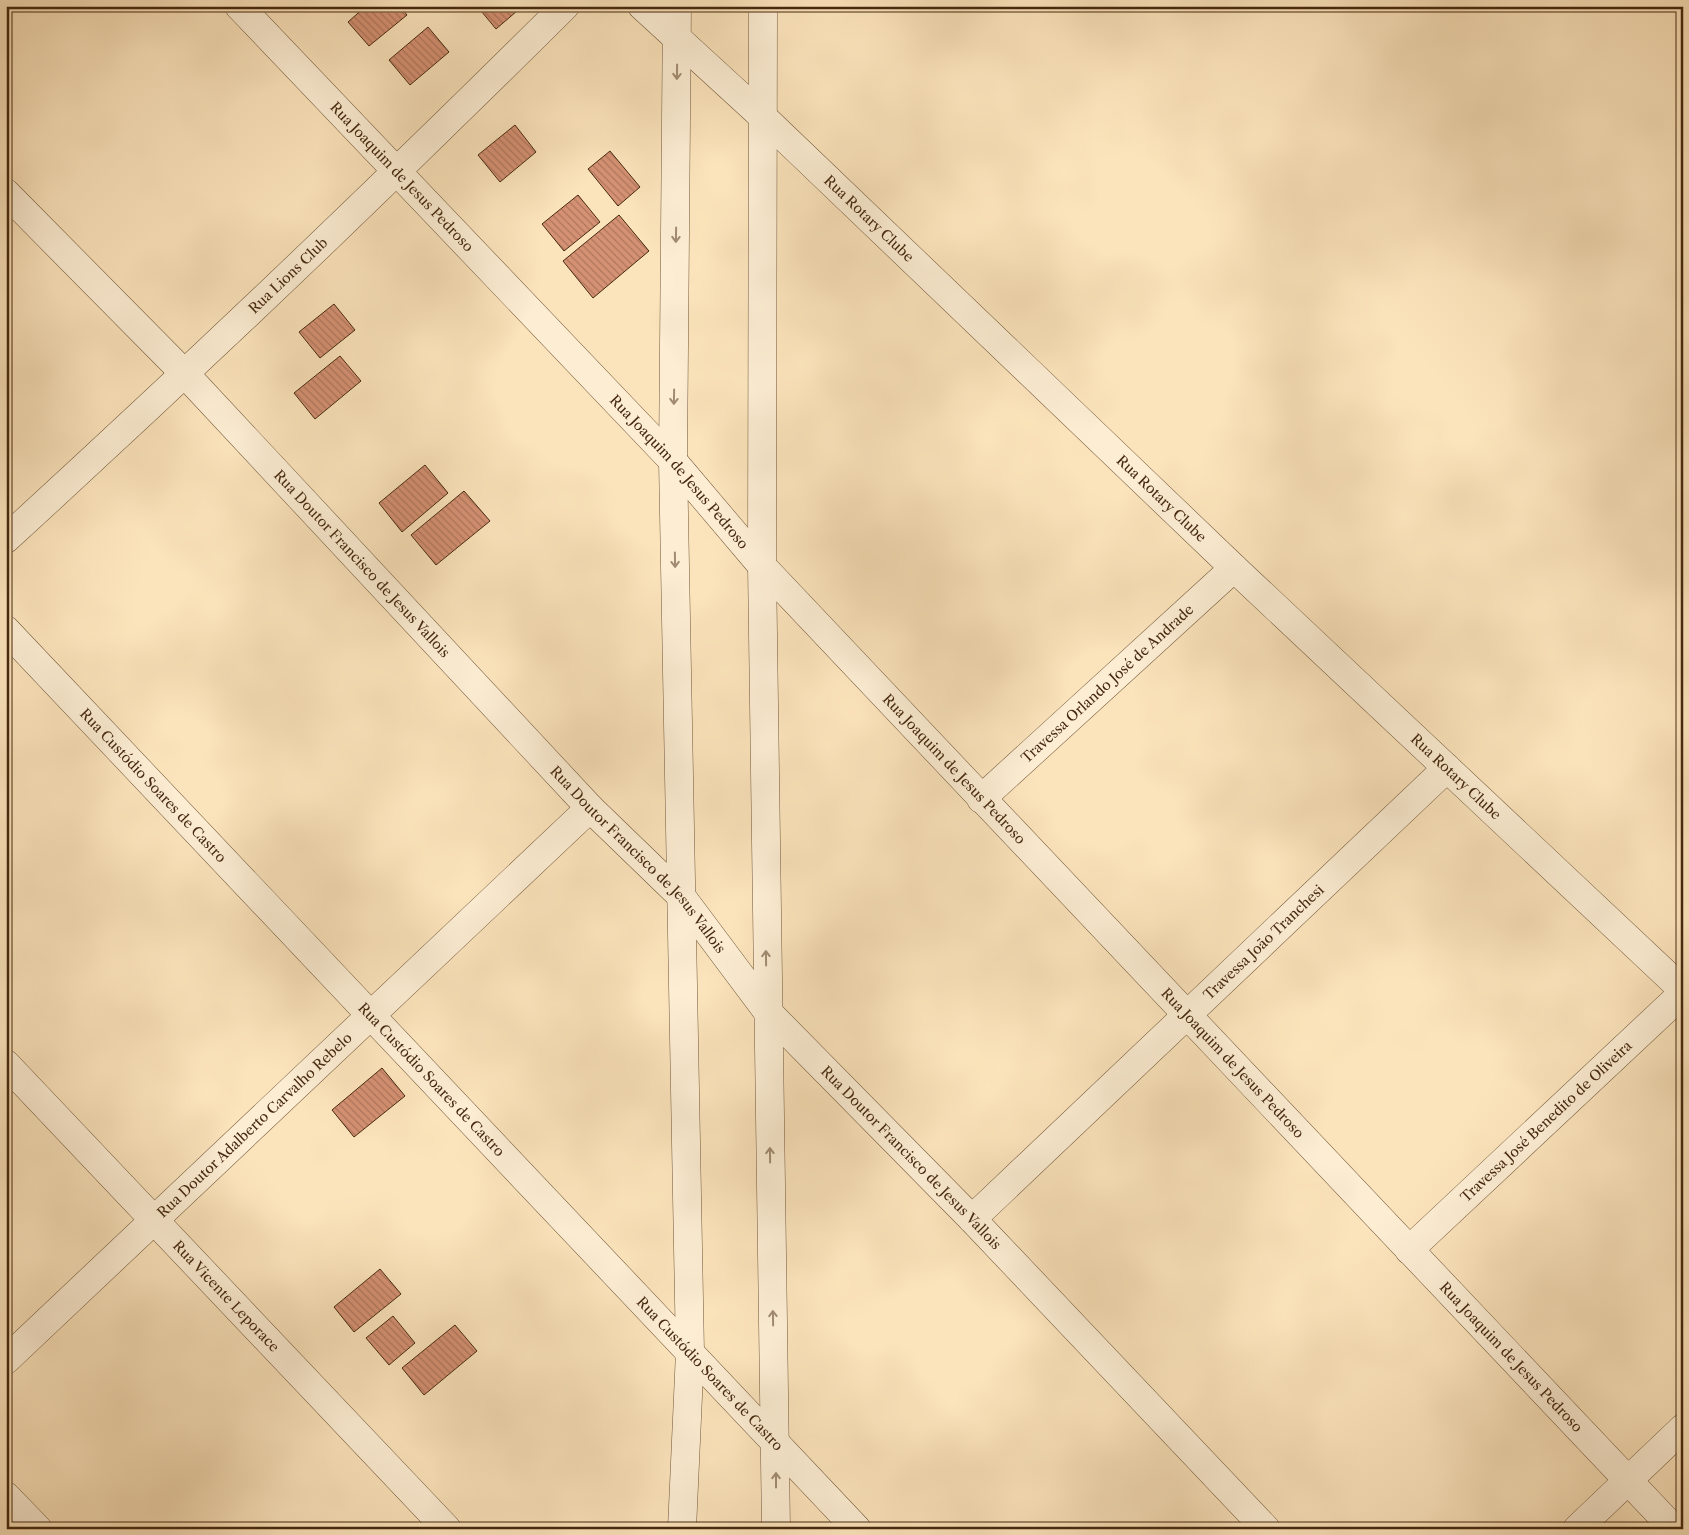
<svg xmlns="http://www.w3.org/2000/svg" width="1689" height="1535" font-family="'Libre Caslon Text',serif">
  <style>
    .building { fill: url(#building-back-hatch); stroke: #46290f }
    .lines { fill: none; stroke-linecap: round; stroke-linejoin: round }
    .minor-casing { stroke: #73583a; stroke-width: 29 }
    .minor { stroke: #fcedd3; stroke-width: 28 }
    .oneway { stroke: #a18b71 }
    .labels { text-anchor: middle; stroke-width: 4; stroke-linejoin: round; paint-order: stroke }
    .street-label { font-size: 14px; fill: #46290f; stroke: #fcedd3 }
  </style>
  <defs>
    <pattern id="building-back-hatch" width="6" height="6" patternUnits="userSpaceOnUse" patternTransform="scale(1.25)"><rect width="6" height="6" fill="#d59173"/><path d="M-1 5l2 2M0 0l6 6M5-1l2 2" fill="none" stroke="#af765d"/></pattern>
  </defs>
  <rect width="100%" height="100%" fill="#fbe3bb"/>
  <filter id="stains"><feTurbulence type="fractalNoise" baseFrequency=".004" numOctaves="4"/><feColorMatrix values="0 0 0 0 .2 0 0 0 0 .09 0 0 0 0 .02 0 0 0 .5 -.17"/></filter>
  <radialGradient id="worn" r=".72"><stop offset=".6" stop-color="#630" stop-opacity="0"/><stop offset="1" stop-color="#630" stop-opacity=".3"/></radialGradient>
  <g class="building">
    <path d="M366,6h34l7,9 -38,31 -21,-24z"/>
    <path d="M477,6h36l4,5 -21,18z"/>
    <path d="M428,27l21,25 -39,33 -21,-25z"/>
    <path d="M515,125l21,27 -36,30 -22,-27z"/>
    <path d="M610,151l30,36 -22,19 -30,-37z"/>
    <path d="M578,195l22,27 -36,29 -22,-27z"/>
    <path d="M619,215l30,36 -56,47 -30,-37z"/>
    <path d="M334,304l21,26 -35,28 -21,-26z"/>
    <path d="M340,356l21,25 -46,38 -21,-26z"/>
    <path d="M425,465l23,28 -46,39 -23,-29z"/>
    <path d="M464,491l26,30 -54,44 -25,-30z"/>
    <path d="M382,1068l23,28 -51,41 -22,-27z"/>
    <path d="M380,1269l21,25 -47,38 -20,-25z"/>
    <path d="M393,1316l22,27 -26,22 -23,-27z"/>
    <path d="M455,1325l22,26 -53,44 -22,-27z"/>
  </g>
  <g class="lines">
    <defs>
      <g id="minor">
        <path id="s1" d="M239,6l434,455 89,105 912,963"/>
        <path id="s2" d="M642,6l120,110 472,452 449,422"/>
        <path d="M677,6l-4,455 17,891 -8,177"/>
        <path d="M763,6l-1,560 14,963"/>
        <path id="s3" d="M6,193l180,182 404,433 91,88 86,115 205,208 294,310"/>
        <path id="s4" d="M6,539c190,-174 376,-351 559,-533"/>
        <path id="s5" d="M6,630l851,899"/>
        <path id="s6" d="M981,799l253,-231"/>
        <path id="s7" d="M6,1064l441,465"/>
        <path id="s8" d="M972,1219l475,-451"/>
        <path id="s9" d="M1409,1250l274,-257"/>
        <path id="s10" d="M6,1360l584,-552"/>
        <path d="M6,1496l32,33"/>
        <path d="M1577,1529l106,-101"/>
      </g>
    </defs>
    <use href="#minor" class="minor-casing"/>
    <use href="#minor" class="minor"/>
  </g>
  <defs><path id="oneway-shaft" d="M-6 0H5M1.5-3L5.5 0L1.5 3" fill="none" stroke-width="1.6" stroke-linecap="round" stroke-linejoin="round" transform="scale(1.25)"/></defs>
  <g class="oneway">
    <use href="#oneway-shaft" transform="translate(677 72) rotate(91)"/>
    <use href="#oneway-shaft" transform="translate(676 235) rotate(91)"/>
    <use href="#oneway-shaft" transform="translate(674 397) rotate(91)"/>
    <use href="#oneway-shaft" transform="translate(675 560) rotate(89)"/>
    <use href="#oneway-shaft" transform="translate(766 958) rotate(-91)"/>
    <use href="#oneway-shaft" transform="translate(770 1155) rotate(-91)"/>
    <use href="#oneway-shaft" transform="translate(773 1318) rotate(-91)"/>
    <use href="#oneway-shaft" transform="translate(776 1480) rotate(-90)"/>
  </g>
  <g class="labels">
    <g class="street-label">
      <text dy="5" stroke="none"><textPath href="#s1" startOffset="236">Rua Joaquim de Jesus Pedroso</textPath></text>
      <text dy="5" stroke="none"><textPath href="#s2" startOffset="311">Rua Rotary Clube</textPath></text>
      <text dy="5" stroke="none"><textPath href="#s4" startOffset="386">Rua Lions Club</textPath></text>
      <text dy="5" stroke="none"><textPath href="#s1" startOffset="641">Rua Joaquim de Jesus Pedroso</textPath></text>
      <text dy="5" stroke="none"><textPath href="#s2" startOffset="716">Rua Rotary Clube</textPath></text>
      <text dy="5" stroke="none"><textPath href="#s3" startOffset="514">Rua Doutor Francisco de Jesus Vallois</textPath></text>
      <text dy="5" stroke="none"><textPath href="#s6" startOffset="171">Travessa Orlando José de Andrade</textPath></text>
      <text dy="5" stroke="none"><textPath href="#s1" startOffset="1046">Rua Joaquim de Jesus Pedroso</textPath></text>
      <text dy="5" stroke="none"><textPath href="#s2" startOffset="1121">Rua Rotary Clube</textPath></text>
      <text dy="5" stroke="none"><textPath href="#s5" startOffset="214">Rua Custódio Soares de Castro</textPath></text>
      <text dy="5" stroke="none"><textPath href="#s3" startOffset="919">Rua Doutor Francisco de Jesus Vallois</textPath></text>
      <text dy="5" stroke="none"><textPath href="#s8" startOffset="402">Travessa João Tranchesi</textPath></text>
      <text dy="5" stroke="none"><textPath href="#s1" startOffset="1451">Rua Joaquim de Jesus Pedroso</textPath></text>
      <text dy="5" stroke="none"><textPath href="#s5" startOffset="619">Rua Custódio Soares de Castro</textPath></text>
      <text dy="5" stroke="none"><textPath href="#s9" startOffset="188">Travessa José Benedito de Oliveira</textPath></text>
      <text dy="5" stroke="none"><textPath href="#s10" startOffset="342">Rua Doutor Adalberto Carvalho Rebelo</textPath></text>
      <text dy="5" stroke="none"><textPath href="#s3" startOffset="1324">Rua Doutor Francisco de Jesus Vallois</textPath></text>
      <text dy="5" stroke="none"><textPath href="#s7" startOffset="320">Rua Vicente Leporace</textPath></text>
      <text dy="5" stroke="none"><textPath href="#s1" startOffset="1856">Rua Joaquim de Jesus Pedroso</textPath></text>
      <text dy="5" stroke="none"><textPath href="#s5" startOffset="1024">Rua Custódio Soares de Castro</textPath></text>
    </g>
  </g>
  <rect width="1689" height="1535" fill="none" stroke="#fbe3bb" stroke-width="25"/>
  <rect x="8" y="8" width="1674" height="1520" fill="none" stroke="#46290f" stroke-width="2.5"/>
  <rect x="12" y="12" width="1664" height="1510" fill="none" stroke="#46290f"/>
  <rect width="100%" height="100%" filter="url(#stains)"/>
  <rect width="100%" height="100%" fill="url(#worn)"/>
</svg>
